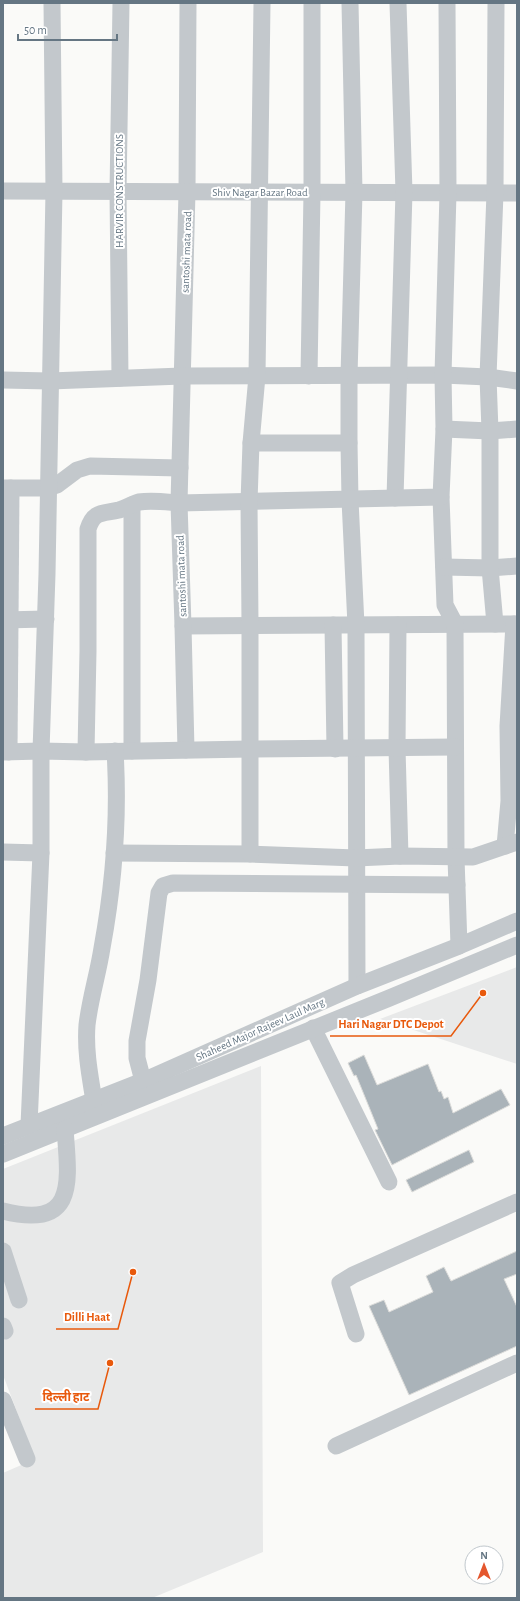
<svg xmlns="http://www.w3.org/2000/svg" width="520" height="1601" font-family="'Alegreya Sans','Noto Sans Devanagari',sans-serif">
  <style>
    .built { fill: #e8e9e9 }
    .building { fill: #aab3b9; stroke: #dcdcda }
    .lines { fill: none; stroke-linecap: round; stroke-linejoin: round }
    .minor { stroke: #c3c8cc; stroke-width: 17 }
    .labels { text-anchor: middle; stroke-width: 4; stroke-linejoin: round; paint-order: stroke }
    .street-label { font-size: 11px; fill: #657683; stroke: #fff }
    .leader { fill: none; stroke: #e8590c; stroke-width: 1.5 }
    .callout-dot { fill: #e8590c; stroke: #fff; stroke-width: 1.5 }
    .callout-label { font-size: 12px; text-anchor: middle; font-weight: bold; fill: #e8590c; stroke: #fff; stroke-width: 4; stroke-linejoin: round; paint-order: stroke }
  </style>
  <rect width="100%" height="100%" fill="#fafaf8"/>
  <g class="built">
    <path d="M517,967v97l-137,-45z"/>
    <path d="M261,1066l2,486 -111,46h-149v-125l32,-14 -32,-84v-206z"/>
  </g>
  <g class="building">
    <path d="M364,1055l13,30 51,-21 11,28 2,-1 3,8 4,-2 5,16 48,-24 9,16 -118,60 -17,-35 3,-1 -22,-54 -2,1 -6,-13z"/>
    <path d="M469,1150l5,12 -62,30 -6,-12z"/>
    <path d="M517,1251v23l-13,5 13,28v39l-108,49 -40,-89 15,-6 5,12 44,-20 -7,-16 18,-9 7,14z"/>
  </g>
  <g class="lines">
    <g class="minor">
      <path d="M188,3l-1,189 -8,311 4,123 334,-2"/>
      <path d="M350,3l4,189 -5,184v67l1,57 6,125 1,361"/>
      <path d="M3,191l514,2"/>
      <path d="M309,376l3,-184v-189"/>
      <path d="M120,378l-2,-186 3,-189"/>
      <path d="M3,380l47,1 132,-5 261,-1 45,2 29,4"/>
      <path d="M444,429l46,2 27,-2"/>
      <path d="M251,443h98"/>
      <path d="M3,488h45l9,-3 20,-15 13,-4 90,2"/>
      <path d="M441,497l4,108 10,19 1,234 3,88"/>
      <path d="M395,498l9,-306 -6,-189"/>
      <path d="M132,505v246"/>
      <path d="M444,567l46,1 27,-2"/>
      <path d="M3,620l43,-1"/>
      <path d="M495,624l-5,-56v-137l-2,-54 7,-184 1,-190"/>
      <path d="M333,625l2,124"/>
      <path d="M398,625l-1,123 3,108"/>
      <path d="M183,626l3,124"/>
      <path d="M3,752l38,-1 45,1 164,-3 205,-2"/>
      <path d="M9,752l2,-264"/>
      <path d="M86,752l2,-101v-122c6,-19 15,-15 31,-19 7,-2 13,-6 20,-8 13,-2 27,0 40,1l262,-6 3,-68 -1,-54 5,-182 -1,-190"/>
      <path d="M505,846l4,-45 -1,-75 6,-102"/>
      <path d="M3,852l38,1"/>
      <path d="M114,853l136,1 106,4 44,-2 73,1 44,-15"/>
      <path d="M250,854v-229l-1,-123 2,-59 6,-67 5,-373"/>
      <path d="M313,1028l76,154"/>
      <path d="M143,1081l-6,-23v-17l11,-61 11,-87 4,-7 10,-3 284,2"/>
      <path d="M94,1101c-4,-25 -9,-50 -7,-76 3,-26 11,-51 15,-77 12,-65 17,-132 13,-197"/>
      <path d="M29,1125l12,-272v-102l6,-177 7,-383 -2,-188"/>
      <path d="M3,1136l140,-55 214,-95 102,-40 58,-25"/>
      <path d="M3,1154l384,-155 130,-54"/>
      <path d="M3,1211c74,19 66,-29 62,-82"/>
      <path d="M3,1251l16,49"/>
      <path d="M3,1326l2,5"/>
      <path d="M356,1334l-16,-51 13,-8 164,-73"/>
      <path d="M3,1400l24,59"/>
      <path d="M336,1446l181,-83"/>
    </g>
  </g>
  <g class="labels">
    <g class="street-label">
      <text transform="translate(119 191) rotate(-90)" y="4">HARVIR CONSTRUCTIONS</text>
      <text x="260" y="196">Shiv Nagar Bazar Road</text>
      <text transform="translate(186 252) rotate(-88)" y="4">santoshi mata road</text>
      <text transform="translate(181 576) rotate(-92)" y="4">santoshi mata road</text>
      <text transform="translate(260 1029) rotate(-24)" y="4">Shaheed Major Rajeev Laul Marg</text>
    </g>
  </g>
  <path class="leader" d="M483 993L451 1036H330M133 1272L118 1329H56M110 1363L98 1409H35"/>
  <g class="callout-dot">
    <circle cx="483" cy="993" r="4"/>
    <circle cx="133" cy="1272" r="4"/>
    <circle cx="110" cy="1363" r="4"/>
  </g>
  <g class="callout-label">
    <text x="391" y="1028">Hari Nagar DTC Depot</text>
    <text x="87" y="1321">Dilli Haat</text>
    <text x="66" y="1401">दिल्ली हाट</text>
  </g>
  <rect width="520" height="1601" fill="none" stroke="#657683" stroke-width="8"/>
  <g transform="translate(484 1565)"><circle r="19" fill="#ffffff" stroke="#c1c8cd"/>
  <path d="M0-3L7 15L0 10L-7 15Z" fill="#e4572e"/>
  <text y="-6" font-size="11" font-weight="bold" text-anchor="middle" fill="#657683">N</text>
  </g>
  <path d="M18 34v6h99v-6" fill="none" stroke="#657683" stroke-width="2"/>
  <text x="24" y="34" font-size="12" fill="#657683" stroke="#ffffff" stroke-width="3" paint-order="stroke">50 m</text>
</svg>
